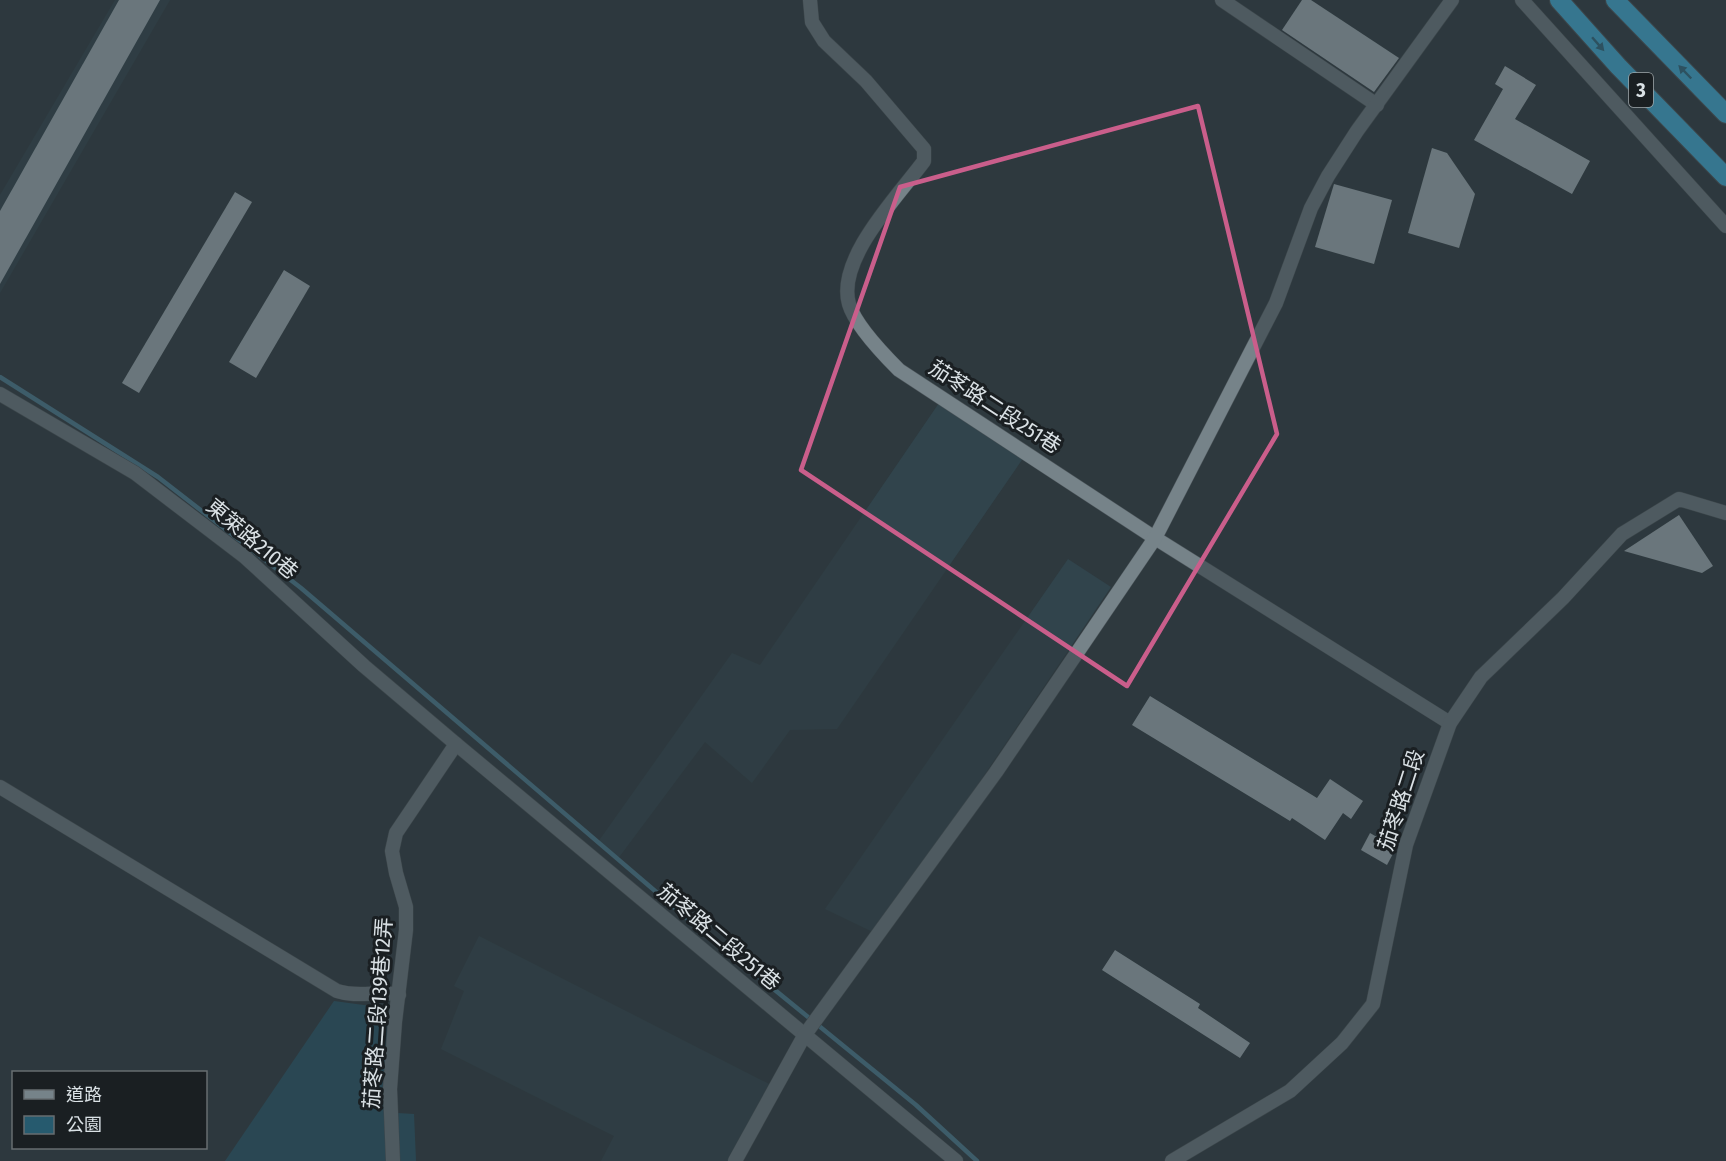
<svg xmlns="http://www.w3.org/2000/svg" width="1726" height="1161" font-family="'Fira Sans Condensed','Noto Sans TC',sans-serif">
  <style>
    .built { fill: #31444c }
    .green { fill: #265a6e }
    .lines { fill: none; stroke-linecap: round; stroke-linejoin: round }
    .stream { stroke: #51879d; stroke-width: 4.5 }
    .building { fill: #b3c1c7 }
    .minor-casing { stroke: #4d565b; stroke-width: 15 }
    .highway-casing { stroke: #4d565b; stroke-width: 20 }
    .minor { stroke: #768389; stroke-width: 14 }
    .highway { stroke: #40c2f1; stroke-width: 18 }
    .oneway { fill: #2d708a }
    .marked { fill: none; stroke: #ca5e8b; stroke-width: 4.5; stroke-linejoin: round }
    .labels { text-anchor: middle; stroke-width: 6; stroke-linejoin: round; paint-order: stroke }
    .shield { fill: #1a1f22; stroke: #a0a7aa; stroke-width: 1.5 }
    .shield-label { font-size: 20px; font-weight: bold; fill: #dae1e5 }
    .street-label { font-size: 21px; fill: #dae1e5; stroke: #1a1f22 }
  </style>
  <rect width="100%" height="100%" fill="#2e393e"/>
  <g class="built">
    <path d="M115,0h55l-170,293v-98z"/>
    <path d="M939,403l87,51 -189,275 -47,1 -38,53 -47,-41 -88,118 -19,-18 134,-189 28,12z"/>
    <path d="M1068,559l43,28 -234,347 -52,-25z"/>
    <path d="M479,936l296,151 -36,74h-138l13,-25 -173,-87 23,-58 -10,-5z"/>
  </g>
  <g class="green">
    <path d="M334,1001l44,6 15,9 3,145h-171z"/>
    <path d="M397,1113l17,1 2,47h-19z"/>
  </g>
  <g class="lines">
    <path class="stream" d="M0,377l158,100 143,111 388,332 227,185 61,56"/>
  </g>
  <g class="building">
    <path d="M119,0h41l-160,284v-73z"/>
    <path d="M1302,0h9l88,58 -25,34 -92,-62z"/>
    <path d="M1505,66l31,19 -21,34 75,42 -18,33 -98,-54 29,-51 -8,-5z"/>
    <path d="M1432,148l15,5 28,41 -16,54 -51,-15z"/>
    <path d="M1334,184l58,16 -18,64 -59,-17z"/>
    <path d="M235,192l17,10 -113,191 -17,-10z"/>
    <path d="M284,270l26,16 -54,92 -27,-16z"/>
    <path d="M1679,515l34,51 -11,7 -78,-22z"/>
    <path d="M1150,696l167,102 13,-19 33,22 -12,18 -8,-6 -18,27 -33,-22 -2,3 -158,-96z"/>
    <path d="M1370,833l26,15 -9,17 -26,-15z"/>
    <path d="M1115,950l85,54 -2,4 52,35 -10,15 -138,-88z"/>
  </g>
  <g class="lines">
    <defs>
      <g id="minor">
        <path d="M810,0l2,22 12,19 42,40 58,68v12c-25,34 -88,98 -75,143 6,21 35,51 50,66l256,168 295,185"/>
        <path d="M1222,0l155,105"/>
        <path d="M1522,0l204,226"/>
        <path d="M0,394l135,79 110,84 119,109 92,78 500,417"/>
        <path d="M0,787l337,204c21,7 41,-1 62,4"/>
        <path d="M393,1161l-3,-72 5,-67 11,-92v-23l-10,-34 -4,-22 4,-18 60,-89"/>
        <path d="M735,1161l69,-125 192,-264 159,-234 121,-235 35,-95 17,-32 29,-45 95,-131"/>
        <path d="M1172,1161l118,-70 52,-48 31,-39 33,-159 44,-122 31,-46 82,-79 59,-64 57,-35 47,14"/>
      </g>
      <g id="highway">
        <path d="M1559,0l59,66 108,111"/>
        <path d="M1615,0l111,114"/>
      </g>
    </defs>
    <use href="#minor" class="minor-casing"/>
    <use href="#highway" class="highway-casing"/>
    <use href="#minor" class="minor"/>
    <use href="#highway" class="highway"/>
  </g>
  <defs><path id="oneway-solid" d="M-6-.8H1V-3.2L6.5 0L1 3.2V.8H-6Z" transform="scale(1.5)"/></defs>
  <g class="oneway">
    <use href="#oneway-solid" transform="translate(1598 44) rotate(49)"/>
    <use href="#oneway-solid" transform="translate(1685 72) rotate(-134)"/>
  </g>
  <path d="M0 0H1726V1161H0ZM1198,106l79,328 -150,252 -326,-216 99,-283z" fill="#2e393e" fill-opacity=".55" fill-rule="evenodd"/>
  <path class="marked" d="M1198,106l79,328 -150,252 -326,-216 99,-283z"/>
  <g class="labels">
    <rect class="shield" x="1629" y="73" width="24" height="34" rx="4.5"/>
    <g class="shield-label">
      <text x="1641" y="97">3</text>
    </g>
    <g class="street-label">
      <text transform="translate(995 407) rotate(33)" y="7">茄苳路二段251巷</text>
      <text transform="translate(252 539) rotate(40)" y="7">東萊路210巷</text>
      <text transform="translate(1401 800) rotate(-72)" y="7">茄苳路二段</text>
      <text transform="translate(719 937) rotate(40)" y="7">茄苳路二段251巷</text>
      <text transform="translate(378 1013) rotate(-86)" y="7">茄苳路二段139巷12弄</text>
    </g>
  </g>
  <rect x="12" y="1071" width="195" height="78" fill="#1a1f22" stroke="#676d70" stroke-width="1.5"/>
  <rect x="24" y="1090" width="30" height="9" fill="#768389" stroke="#676d70" stroke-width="1.5"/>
  <text x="66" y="1101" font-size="18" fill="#dae1e5">道路</text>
  <rect x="24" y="1116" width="30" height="18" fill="#265a6e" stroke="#676d70" stroke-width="1.5"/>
  <text x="66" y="1131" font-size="18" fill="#dae1e5">公園</text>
</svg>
